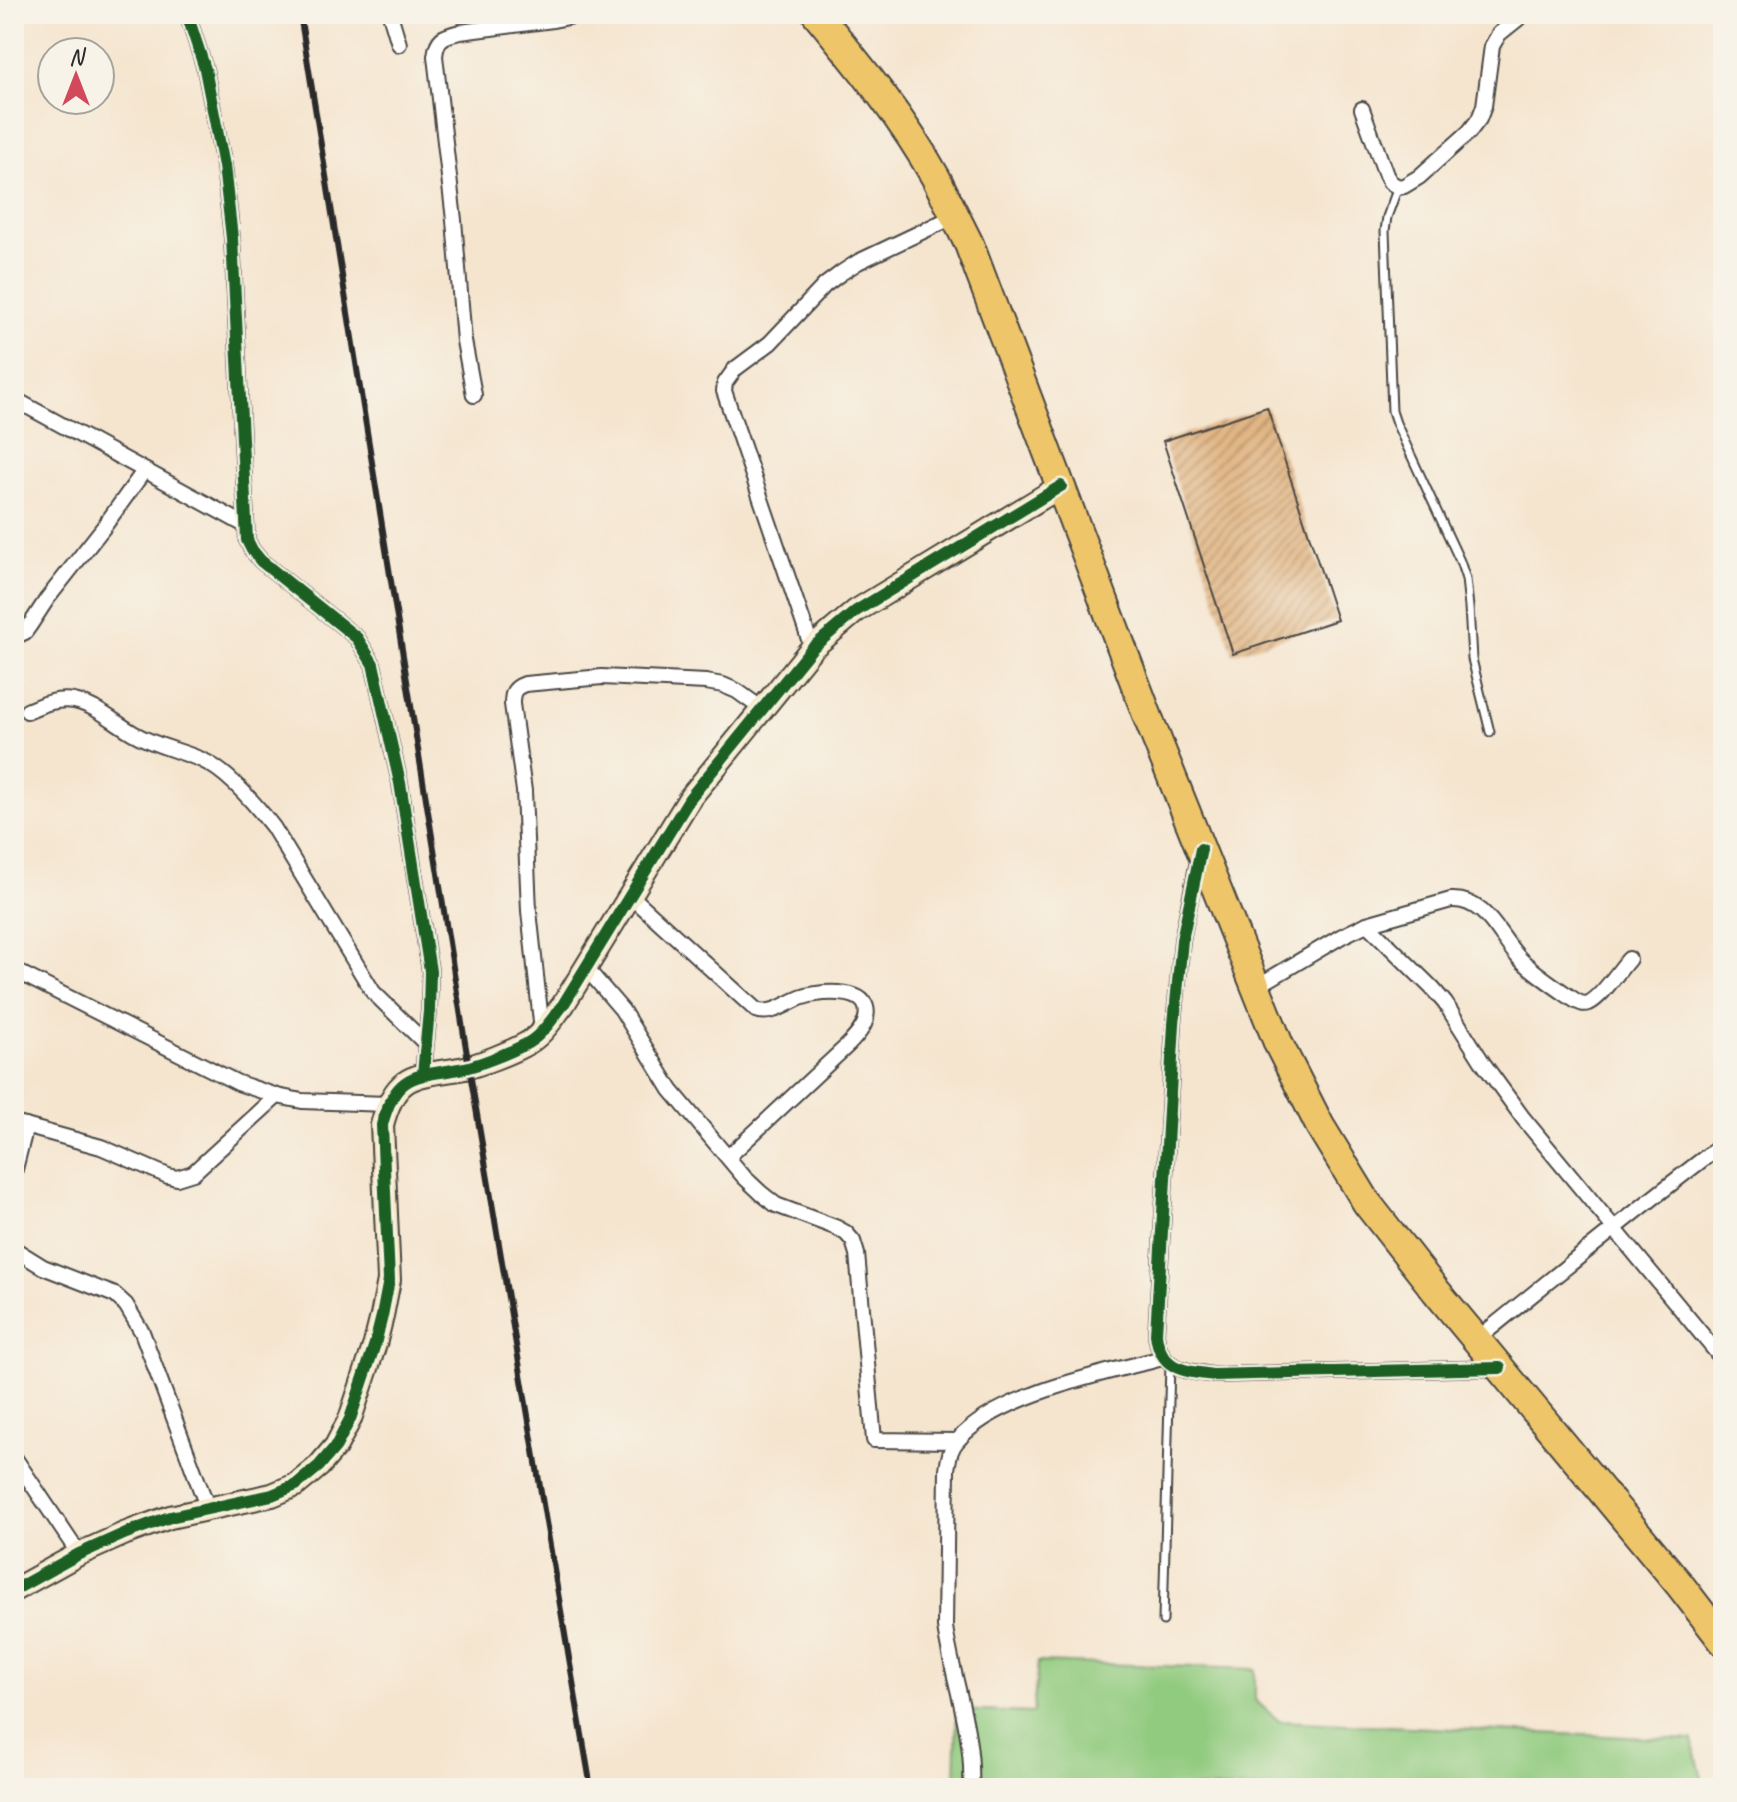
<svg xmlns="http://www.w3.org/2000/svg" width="1737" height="1802" font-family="Caveat,sans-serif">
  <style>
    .green { fill: #91cb7f; stroke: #5e7b55; stroke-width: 2 }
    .building { fill: url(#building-hatch) }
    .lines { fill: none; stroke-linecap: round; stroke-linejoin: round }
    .lane-casing { stroke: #494744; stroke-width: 11 }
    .street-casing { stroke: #494744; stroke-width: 18 }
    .secondary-casing { stroke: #494744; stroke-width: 26 }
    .highway-casing { stroke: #494744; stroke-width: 32 }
    .lane { stroke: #fff; stroke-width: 7 }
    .street { stroke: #fff; stroke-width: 14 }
    .secondary { stroke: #f8e8c3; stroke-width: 22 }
    .highway { stroke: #eec569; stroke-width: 28 }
    .rail { stroke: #2b2b2b; stroke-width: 6 }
    .cycleway-casing { stroke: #f7f3e8; stroke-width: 17 }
    .cycleway { stroke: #1b5e20; stroke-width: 12 }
  </style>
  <defs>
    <pattern id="building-hatch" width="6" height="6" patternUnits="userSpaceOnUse" patternTransform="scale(2)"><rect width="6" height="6" fill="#e1b481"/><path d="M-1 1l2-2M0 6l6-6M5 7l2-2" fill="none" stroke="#b7936a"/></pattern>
  </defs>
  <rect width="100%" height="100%" fill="#f7f3e8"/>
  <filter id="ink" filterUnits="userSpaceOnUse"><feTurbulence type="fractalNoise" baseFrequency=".0125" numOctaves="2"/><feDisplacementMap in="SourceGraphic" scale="16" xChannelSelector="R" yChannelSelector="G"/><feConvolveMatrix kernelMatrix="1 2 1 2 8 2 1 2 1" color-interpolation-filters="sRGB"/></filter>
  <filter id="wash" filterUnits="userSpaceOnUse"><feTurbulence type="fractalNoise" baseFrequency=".006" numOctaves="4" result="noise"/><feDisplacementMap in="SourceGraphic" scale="32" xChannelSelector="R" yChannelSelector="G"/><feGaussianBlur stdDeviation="1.8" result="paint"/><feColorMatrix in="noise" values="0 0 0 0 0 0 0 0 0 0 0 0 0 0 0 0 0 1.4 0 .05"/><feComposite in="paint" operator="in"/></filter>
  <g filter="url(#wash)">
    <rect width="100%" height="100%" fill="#f5e5cf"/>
    <path class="green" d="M1038,1662l217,7v31l24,21 413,19 13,48h-750l2,-78 76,3z"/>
    <g id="blocks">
      <path class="building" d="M1267,407l70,213 -104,34 -70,-213z"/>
    </g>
  </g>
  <g filter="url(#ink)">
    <use href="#blocks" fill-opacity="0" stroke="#494744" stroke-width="2"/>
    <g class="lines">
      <defs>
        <g id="lane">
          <path d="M1398,187l-11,30 -2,14 7,180 4,12 64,138 6,18 3,28 3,52 18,73"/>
          <path d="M1163,1621l7,-257"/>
        </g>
        <g id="street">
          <path d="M187,14l18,55 19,97 8,72 15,302 5,10 9,11 96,77 16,26 27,119 30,188 -1,40 -6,63"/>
          <path d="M390,14l9,30"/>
          <path d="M1362,109l24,66 4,7 8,5 6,-1 15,-9 50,-45 10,-13 5,-13 8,-60 7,-12 25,-20"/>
          <path d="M474,395l-10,-54 -10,-121 -19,-164c2,-18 8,-20 25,-24l93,-12 31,-6"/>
          <path d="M14,399l231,126"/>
          <path d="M14,637l11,-5 5,-7 17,-26 56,-71 41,-57"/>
          <path d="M812,648l-88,-257 1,-8 10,-14 35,-26 55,-58 16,-12 17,-11 97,-46"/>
          <path d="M27,711c16,-7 30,-13 47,-10 23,5 40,21 59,32 22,13 46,17 69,27 25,11 54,45 71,67l100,165 52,51"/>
          <path d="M1199,856l-17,84 -8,84 -18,310c4,36 28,37 58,41l286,-7"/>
          <path d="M630,895l126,115c16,6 32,-8 47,-13 16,-5 57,-9 63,10 4,15 -9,29 -18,38l-120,112"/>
          <path d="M1367,924l65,64 13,15 38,60 40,55 200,242"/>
          <path d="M586,968l36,42 49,80 73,87 17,16 15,12 59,22 11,6 7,8 4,13 17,186 82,1"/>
          <path d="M14,970l224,113 39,13 25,5 85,3"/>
          <path d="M1256,987l86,-51 25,-12 84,-24c35,-2 48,37 69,59 17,16 37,29 56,42 5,2 7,4 13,2 13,-6 30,-33 40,-44"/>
          <path d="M542,1031l-13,-120 -5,-120 -12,-87c0,-12 2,-16 13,-20l77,-7 104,5 17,3 14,6 25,18"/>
          <path d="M14,1123l87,24 67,29 9,2 16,-5 84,-77"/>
          <path d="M14,1173l12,-47"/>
          <path d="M14,1249l29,18 72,28 11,10 16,27 66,177"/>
          <path d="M1476,1340c82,-66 163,-133 247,-196"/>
          <path d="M14,1457l65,97"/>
          <path d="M971,1788c3,-56 -18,-106 -26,-161l2,-158c2,-11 3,-21 11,-29 40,-46 147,-67 205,-82"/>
        </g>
        <path id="secondary" d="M14,1590l65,-36 47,-21 44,-16 102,-22 24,-10 23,-19 17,-20 14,-27 25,-75 7,-28 7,-36 -7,-155c14,-55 36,-48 83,-57 16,-4 44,-15 59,-23 17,-8 27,-25 39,-40l127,-207 122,-150 44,-37 205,-125"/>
        <path id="highway" d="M817,14c43,52 86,105 119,164 11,22 22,44 33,66l180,476 130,325 41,81 47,77 69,88 244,294 43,56"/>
      </defs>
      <use href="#lane" class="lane-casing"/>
      <use href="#street" class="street-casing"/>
      <use href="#secondary" class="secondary-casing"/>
      <use href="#highway" class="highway-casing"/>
      <use href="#lane" class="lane"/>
      <use href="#street" class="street"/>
      <use href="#secondary" class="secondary"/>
      <use href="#highway" class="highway"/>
      <path class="rail" d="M300,14l169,1053 122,721"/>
      <defs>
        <g id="cycleway">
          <path d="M187,14l18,55 19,97 8,72 15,302 5,10 9,11 96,77 16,26 27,119 30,188 -1,40 -6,63"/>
          <path d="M1201,849l-19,91 -8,84 -18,310c4,36 28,37 58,41l286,-7"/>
          <path d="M14,1590l65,-36 47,-21 44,-16 102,-22 24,-10 23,-19 17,-20 14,-27 25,-75 7,-28 7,-36 -7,-155c14,-55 36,-48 83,-57 16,-4 44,-15 59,-23 17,-8 27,-25 39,-40l127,-207 122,-150 44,-37 205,-125"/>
        </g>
      </defs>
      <use href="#cycleway" class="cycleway-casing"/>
      <use href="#cycleway" class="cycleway"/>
    </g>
  </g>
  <rect width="1737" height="1802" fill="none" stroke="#f7f3e8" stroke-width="48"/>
  <g transform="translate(76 76)"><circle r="38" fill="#f7f3e8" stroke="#a5a39c" stroke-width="2"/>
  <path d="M0-6L14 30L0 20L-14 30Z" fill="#d1495b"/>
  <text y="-12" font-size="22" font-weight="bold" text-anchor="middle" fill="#2b2b2b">N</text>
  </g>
</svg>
